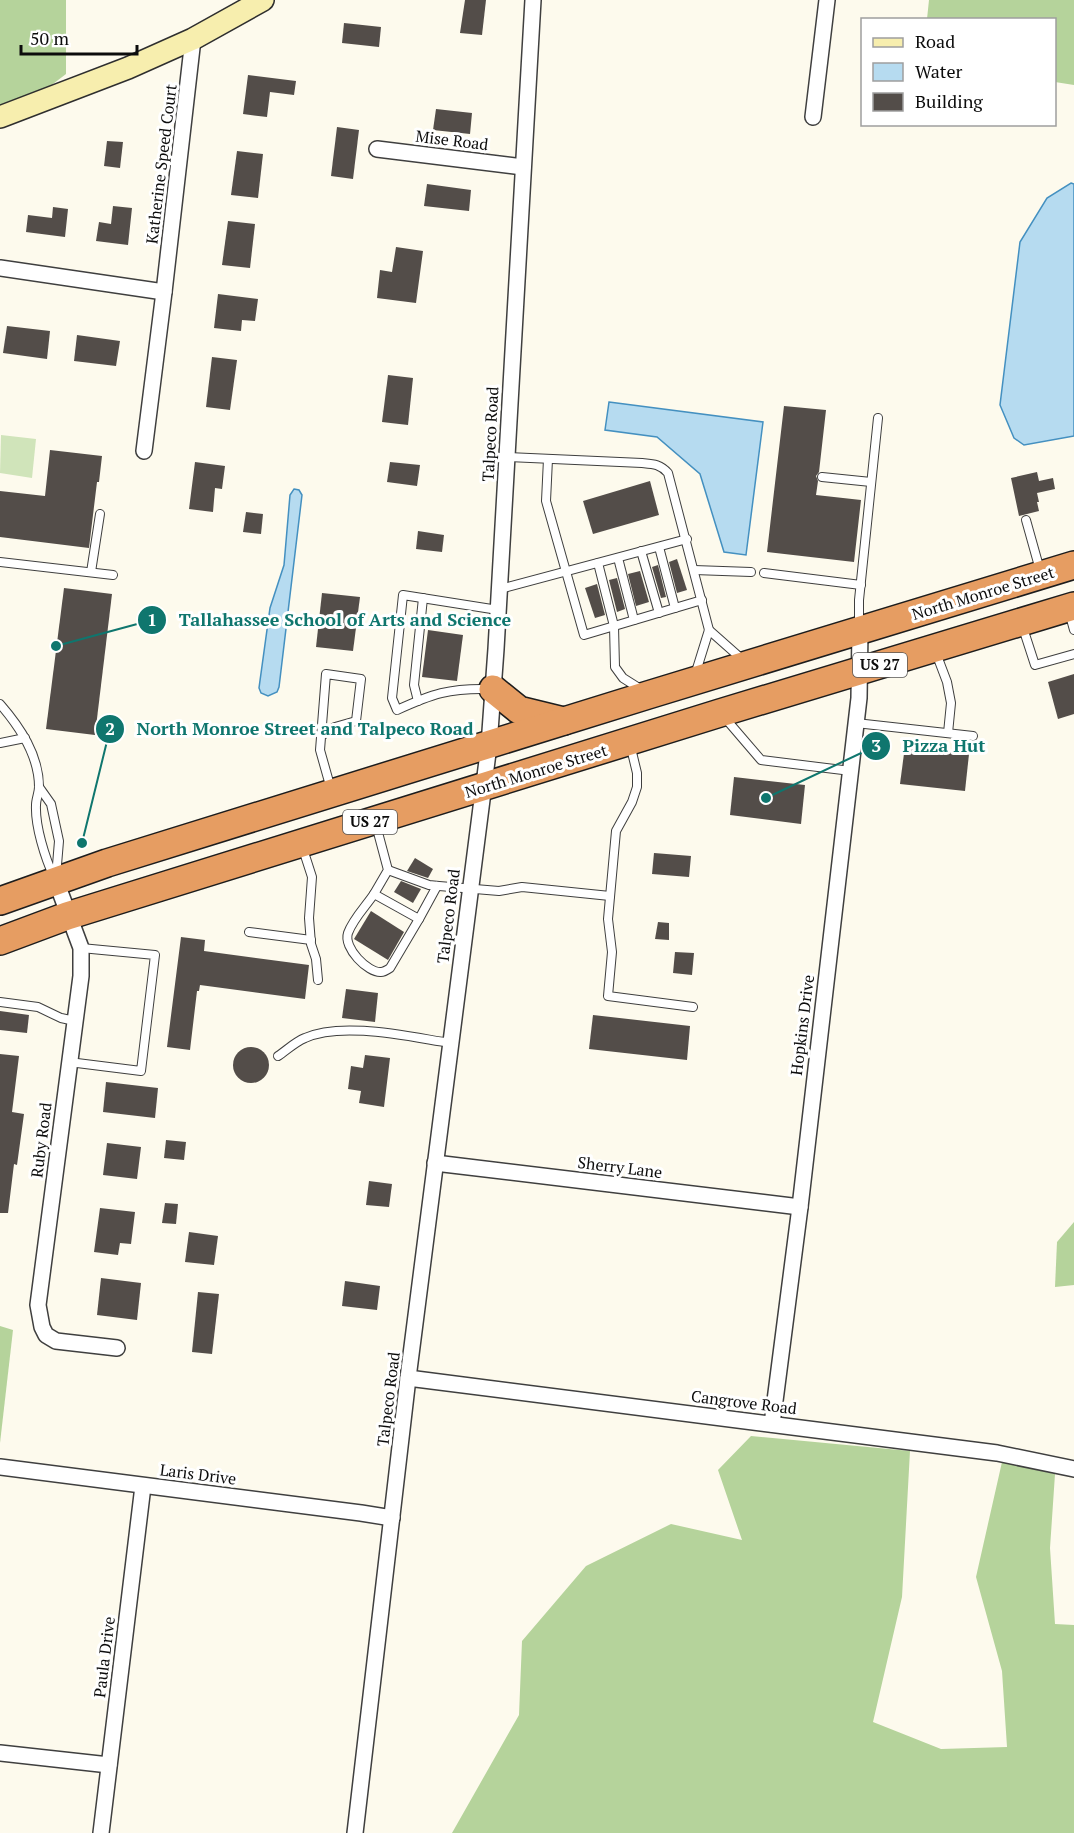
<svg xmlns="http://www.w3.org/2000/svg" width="1074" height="1833" font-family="'PT Serif',serif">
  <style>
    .green { fill: #d0e4ba }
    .forest { fill: #b5d39b }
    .water { fill: #b6dbf0; stroke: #4490c0; stroke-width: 1.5 }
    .building { fill: #534d49 }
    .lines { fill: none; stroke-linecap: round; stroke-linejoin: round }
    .lane-casing { stroke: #3f3f3f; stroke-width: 10 }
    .street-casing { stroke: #3f3f3f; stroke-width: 18 }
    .secondary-casing { stroke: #2e2e2e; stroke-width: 24 }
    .highway-casing { stroke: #1d1d1d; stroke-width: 30 }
    .lane { stroke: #fff; stroke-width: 8 }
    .street { stroke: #fff; stroke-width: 15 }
    .secondary { stroke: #f7eeae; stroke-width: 21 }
    .highway { stroke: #e69d62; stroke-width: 27 }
    .labels { text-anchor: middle; stroke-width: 6; stroke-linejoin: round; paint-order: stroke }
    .shield { fill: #fff; stroke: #555; stroke-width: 1.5 }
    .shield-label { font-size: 15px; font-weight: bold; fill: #0c0c0c }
    .street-label { font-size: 16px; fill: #0c0c0c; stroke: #fff }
    .leader { fill: none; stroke: #0f766e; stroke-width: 2 }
    .callout-dot { fill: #0f766e; stroke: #fff; stroke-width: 2 }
    .mark-label { font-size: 18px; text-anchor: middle; font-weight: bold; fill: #fff }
    .callout-label { font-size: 18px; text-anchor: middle; font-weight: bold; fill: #0f766e; stroke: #fff; stroke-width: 6; stroke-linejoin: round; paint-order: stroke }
  </style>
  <rect width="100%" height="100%" fill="#fdfaed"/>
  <path class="green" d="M1,435l35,4 -4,39 -32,-5z"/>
  <g class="forest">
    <path d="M0,0h66v74l-25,19 -41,15z"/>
    <path d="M929,0h145v85l-19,-3 -1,-62 -127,-1z"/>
    <path d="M1074,1222v63l-19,2 2,-45z"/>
    <path d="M0,1326l13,4 -13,113z"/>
    <path d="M751,1436l159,15 -8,146 -29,125 68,27 66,-2 -5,-76 -26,-94 26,-115 53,12 -5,74 5,76 19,1v208h-622l67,-118 3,-74 64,-75 85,-42 71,16 -24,-70z"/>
  </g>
  <g class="water">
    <path d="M1071,183l3,1v252l-50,9 -10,-7 -14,-33 20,-163 27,-44z"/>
    <path d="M609,402l154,20 -17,133 -22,-3 -24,-78 -43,-37 -52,-7z"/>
    <path d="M294,489l5,1 3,5 -23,192 -2,5 -9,4 -7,-3 -2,-5 11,-80 14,-43 6,-70z"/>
  </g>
  <g class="building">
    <path d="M465,0h21l-4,35 -22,-2z"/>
    <path d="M344,23l37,4 -2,20 -37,-4z"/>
    <path d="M248,75l48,6 -2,14 -24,-3 -3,25 -24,-3z"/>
    <path d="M436,109l36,4 -2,21 -37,-4z"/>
    <path d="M337,127l22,3 -6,49 -22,-3z"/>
    <path d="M107,141l16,1 -3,26 -16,-2z"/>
    <path d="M237,151l26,3 -5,44 -27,-3z"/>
    <path d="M427,184l44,6 -2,21 -45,-5z"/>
    <path d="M113,206l19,2 -4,37 -32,-4 3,-19 12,2z"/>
    <path d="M53,207l15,2 -3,28 -39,-5 2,-17 24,3z"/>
    <path d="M228,221l27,3 -5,44 -28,-3z"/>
    <path d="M396,247l27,4 -7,52 -39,-5 3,-28 12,2z"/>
    <path d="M218,294l40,5 -3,22 -13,-1 -1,11 -27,-3z"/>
    <path d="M7,326l43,5 -3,28 -44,-6z"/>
    <path d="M77,335l43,6 -4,25 -42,-5z"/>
    <path d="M212,357l25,3 -7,50 -24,-3z"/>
    <path d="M388,375l25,3 -5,47 -26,-3z"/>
    <path d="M784,406l42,4 -7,62 -3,4 2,5 -2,14 45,5 -7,62 -87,-10z"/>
    <path d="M50,450l52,6 -3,26h-2l-8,66 -89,-11v-46l45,5z"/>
    <path d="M195,462l30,4 -3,23 -7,-1 -2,24 -24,-3z"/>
    <path d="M390,462l30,3 -3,21 -30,-4z"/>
    <path d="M1037,472l2,9 14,-3 2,11 -18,4 2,9h-2l2,9 -20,5 -8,-38z"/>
    <path d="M650,481l9,34 -66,19 -10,-33z"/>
    <path d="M246,512l17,2 -2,20 -18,-2z"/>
    <path d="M418,531l26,4 -2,17 -26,-3z"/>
    <path d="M677,559l10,31 -10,3 -8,-31z"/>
    <path d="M658,565l8,32 -5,1 -9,-31z"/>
    <path d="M640,571l9,31 -13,4 -8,-32z"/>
    <path d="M617,578l8,31 -8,3 -8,-32z"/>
    <path d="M597,584l8,31 -10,3 -10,-30z"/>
    <path d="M64,588l48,6 -17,141 -49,-6z"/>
    <path d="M322,593l38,4 -7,54 -37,-4z"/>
    <path d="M428,630l35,5 -6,46 -35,-4z"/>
    <path d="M1074,674v40l-16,5 -10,-37z"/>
    <path d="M905,746l64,8 -4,37 -65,-7z"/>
    <path d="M734,777l71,8 -4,39 -71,-9z"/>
    <path d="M654,853l37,3 -2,21 -37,-3z"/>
    <path d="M415,858l18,11 -5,9 -21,-7z"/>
    <path d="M401,881l20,8 -8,14 -19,-11z"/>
    <path d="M371,911l33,21 -16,28 -34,-21z"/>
    <path d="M658,922l11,1v17l-14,-1z"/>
    <path d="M181,937l24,3 -1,11 105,14 -4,34 -105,-14 -1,6h-2l-7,59 -23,-3z"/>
    <path d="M675,952l19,1 -2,22 -19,-2z"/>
    <path d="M346,989l32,4 -3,29 -33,-4z"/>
    <path d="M0,1011l29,4 -2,18 -27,-3z"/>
    <path d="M593,1015l97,11 -3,34 -98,-11z"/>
    <circle cx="251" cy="1065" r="18"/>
    <path d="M0,1054l19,2 -7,56 12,2 -7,51 -3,-1 -6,49h-8z"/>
    <path d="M365,1055l25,3 -6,49 -25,-4 2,-12 -13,-2 3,-23 12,2z"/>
    <path d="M106,1082l52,6 -3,30 -52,-6z"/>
    <path d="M166,1140l20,2 -2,18 -20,-2z"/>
    <path d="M107,1143l34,4 -4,32 -34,-4z"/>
    <path d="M369,1181l23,3 -3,23 -23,-2z"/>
    <path d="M165,1203l13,1 -2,20 -14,-1z"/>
    <path d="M100,1208l35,4 -4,32 -11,-1 -2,12 -24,-3z"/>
    <path d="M189,1232l29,4 -4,29 -29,-3z"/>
    <path d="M101,1278l40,5 -4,37 -40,-5z"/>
    <path d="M345,1281l35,5 -3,24 -35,-4z"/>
    <path d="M198,1292l21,2 -7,60 -20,-2z"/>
  </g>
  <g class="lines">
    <defs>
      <g id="lane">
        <path d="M507,457l135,6c11,1 18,1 26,10l41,157 -14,45"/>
        <path d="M548,459l-2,42 38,134 118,-35"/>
        <path d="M822,477l49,5"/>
        <path d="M1026,520l14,50"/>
        <path d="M659,547l16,61"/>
        <path d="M641,551l18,62"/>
        <path d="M618,558l16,62"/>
        <path d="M0,562l113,13"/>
        <path d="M598,563l16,63 1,41 8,11 19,12"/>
        <path d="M694,570l57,2"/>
        <path d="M91,572l9,-58"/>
        <path d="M764,573l97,12"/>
        <path d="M500,589l187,-50"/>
        <path d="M1069,612l5,18"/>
        <path d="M859,625v-25l19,-182"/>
        <path d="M1022,625l13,40 39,-11"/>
        <path d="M709,630l35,31"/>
        <path d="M936,653l11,29 4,21 -3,30"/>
        <path d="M489,689c-40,-1 -57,5 -92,21l-5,-12 11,-103 95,15"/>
        <path d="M418,701l-4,-16 9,-87"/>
        <path d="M0,704c20,23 39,51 39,83 0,6 -3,12 -3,18 -1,21 9,53 18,72"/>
        <path d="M725,718l36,42 90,11"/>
        <path d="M856,723l117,13"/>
        <path d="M321,736l14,-9 21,-6 5,-42 -35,-5 -6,76 11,39"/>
        <path d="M0,743l25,-5"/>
        <path d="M630,744l7,29v14l-5,15 -16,29 -8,88 4,33 -4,44 85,11"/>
        <path d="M39,787l12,17 8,37 -3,36"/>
        <path d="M376,825l12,45 -14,24 45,25 18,-33"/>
        <path d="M302,846l10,31 -3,41 2,26 5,15 2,21"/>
        <path d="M388,870l41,15 10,1 60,5 23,-4 88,9"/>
        <path d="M374,894c-8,12 -21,25 -26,39 -5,15 20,40 33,39 3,0 6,-2 9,-4l29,-49"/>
        <path d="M249,932l62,8"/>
        <path d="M0,1002l38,5 23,11 14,3"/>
        <path d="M278,1056c9,-6 17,-14 27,-18 37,-17 105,-1 145,5"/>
        <path d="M69,1062l72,9 14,-116 -74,-7"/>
      </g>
      <g id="street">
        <path d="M813,117l14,-117"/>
        <path d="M377,149l146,18"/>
        <path d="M0,268l164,24"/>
        <path d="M144,451l20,-159 29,-253"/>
        <path d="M56,881l25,67v28l-43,329 4,22 4,8 10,6 61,7"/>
        <path d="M435,1163l365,44"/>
        <path d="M408,1378l589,75 77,16"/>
        <path d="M772,1424l28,-217 59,-509 1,-68"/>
        <path d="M0,1467l361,46 31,5"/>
        <path d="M0,1753l109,12"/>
        <path d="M101,1833l42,-347"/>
        <path d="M355,1833l53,-455 81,-633 7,-96 37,-649"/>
      </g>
      <path id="secondary" d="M0,117l128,-49 65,-29 70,-39"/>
      <g id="highway">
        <path d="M493,689l26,21 45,11"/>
        <path d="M0,901l107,-38 541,-168 426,-130"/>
        <path d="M0,941l67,-25 653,-203 354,-107"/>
      </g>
    </defs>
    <use href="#lane" class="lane-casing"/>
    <use href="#street" class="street-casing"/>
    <use href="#secondary" class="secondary-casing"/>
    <use href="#highway" class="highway-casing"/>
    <use href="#lane" class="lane"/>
    <use href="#street" class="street"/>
    <use href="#secondary" class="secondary"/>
    <use href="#highway" class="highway"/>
  </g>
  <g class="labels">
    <g class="shield">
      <rect x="853" y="653" width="54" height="24" rx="4.5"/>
      <rect x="343" y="810" width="54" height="24" rx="4.5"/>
    </g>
    <g class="shield-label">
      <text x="880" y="670">US 27</text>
      <text x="370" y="827">US 27</text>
    </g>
    <g class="street-label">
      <text transform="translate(452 140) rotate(7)" y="6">Mise Road</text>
      <text transform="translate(161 164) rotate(-83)" y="6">Katherine Speed Court</text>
      <text transform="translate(490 434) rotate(-87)" y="6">Talpeco Road</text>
      <text transform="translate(983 593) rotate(-17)" y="6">North Monroe Street</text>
      <text transform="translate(536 771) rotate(-17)" y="6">North Monroe Street</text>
      <text transform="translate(448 916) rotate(-83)" y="6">Talpeco Road</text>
      <text transform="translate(802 1025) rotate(-83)" y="6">Hopkins Drive</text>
      <text transform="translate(41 1140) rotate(-83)" y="6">Ruby Road</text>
      <text transform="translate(620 1167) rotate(7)" y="6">Sherry Lane</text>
      <text transform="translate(388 1399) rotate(-83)" y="6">Talpeco Road</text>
      <text transform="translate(744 1402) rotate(7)" y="6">Cangrove Road</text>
      <text transform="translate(198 1474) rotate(7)" y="6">Laris Drive</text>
      <text transform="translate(104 1657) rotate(-83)" y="6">Paula Drive</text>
    </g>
  </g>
  <path class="leader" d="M56 646L152 620M82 843L110 729M766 798L876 746"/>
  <g class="callout-dot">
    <circle cx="56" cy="646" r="6"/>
    <circle cx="82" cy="843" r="6"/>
    <circle cx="766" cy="798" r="6"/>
    <circle cx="152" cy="620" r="15"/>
    <circle cx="110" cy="729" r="15"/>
    <circle cx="876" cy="746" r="15"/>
  </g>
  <g class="mark-label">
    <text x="152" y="626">1</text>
    <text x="110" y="735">2</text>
    <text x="876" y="752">3</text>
  </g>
  <g class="callout-label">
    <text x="345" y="626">Tallahassee School of Arts and Science</text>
    <text x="305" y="735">North Monroe Street and Talpeco Road</text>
    <text x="944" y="752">Pizza Hut</text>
  </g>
  <rect x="861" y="18" width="195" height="108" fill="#ffffff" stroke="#9e9e9e" stroke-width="1.5"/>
  <rect x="873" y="38" width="30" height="9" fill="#f7eeae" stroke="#9e9e9e" stroke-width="1.5"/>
  <text x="915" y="48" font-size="18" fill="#0c0c0c">Road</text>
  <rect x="873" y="63" width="30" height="18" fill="#b6dbf0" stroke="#9e9e9e" stroke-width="1.5"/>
  <text x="915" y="78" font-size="18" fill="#0c0c0c">Water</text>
  <rect x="873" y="93" width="30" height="18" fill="#534d49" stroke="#9e9e9e" stroke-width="1.5"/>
  <text x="915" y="108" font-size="18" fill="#0c0c0c">Building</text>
  <path d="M21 45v9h116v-9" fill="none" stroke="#0c0c0c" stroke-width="3"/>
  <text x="30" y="45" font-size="18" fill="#0c0c0c" stroke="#ffffff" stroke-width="4.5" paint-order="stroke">50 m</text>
</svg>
